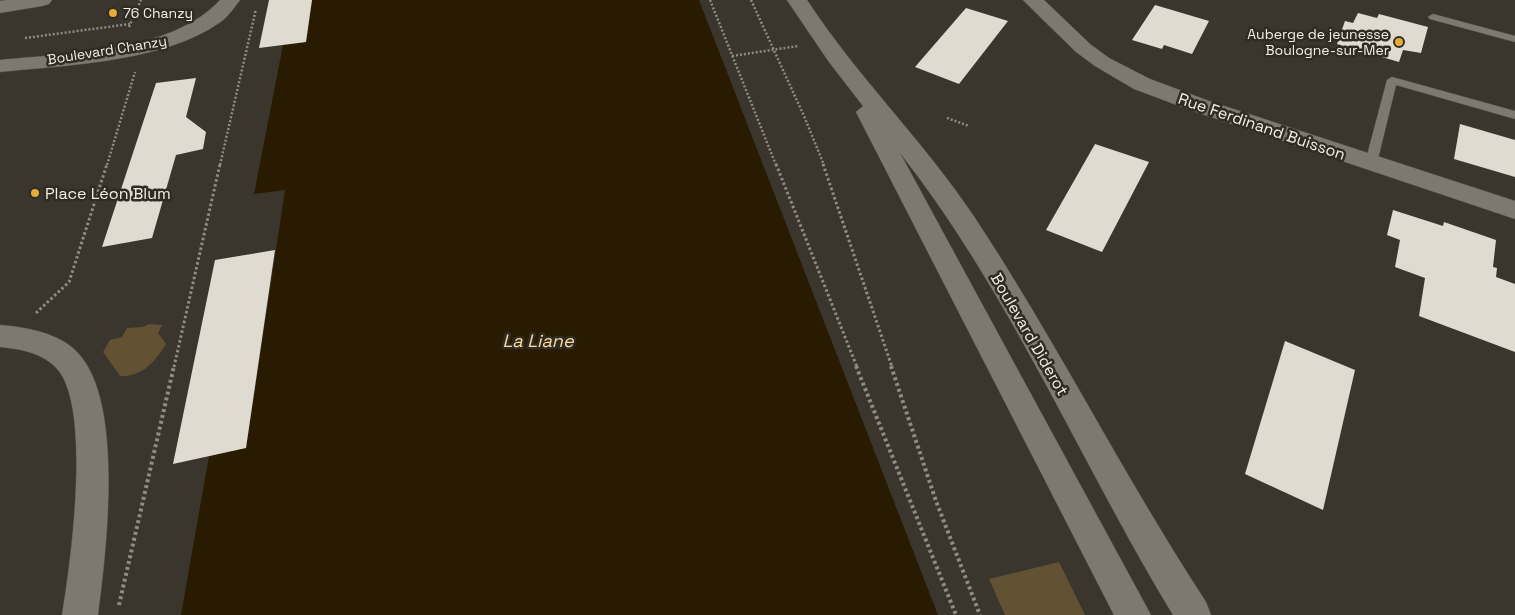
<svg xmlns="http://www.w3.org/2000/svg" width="1515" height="615" font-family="'Space Grotesk',sans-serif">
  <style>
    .green { fill: #625133 }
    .water { fill: #281b01 }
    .building { fill: #e0dbd1 }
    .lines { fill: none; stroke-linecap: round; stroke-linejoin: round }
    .service-casing { stroke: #57534d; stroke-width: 1 }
    .minor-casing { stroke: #57534d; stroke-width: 1 }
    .tertiary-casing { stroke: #57534d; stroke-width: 1 }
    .path-far2 { stroke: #8f8b85; stroke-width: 2.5; stroke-dasharray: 2 2; stroke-linecap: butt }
    .path-far1 { stroke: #8f8b85; stroke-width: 3; stroke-dasharray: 2.5 2.5; stroke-linecap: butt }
    .path { stroke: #8f8b85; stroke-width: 4; stroke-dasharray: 3 3; stroke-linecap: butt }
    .service { fill: #7d7870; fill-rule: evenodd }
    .minor { fill: #7d7870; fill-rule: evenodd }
    .tertiary { fill: #7d7870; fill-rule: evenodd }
    .poi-dot { fill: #e5ad35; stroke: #302c24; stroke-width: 2 }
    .labels { text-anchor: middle; stroke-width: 5; stroke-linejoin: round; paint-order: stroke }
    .far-poi-label { font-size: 14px; fill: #f1eee9; stroke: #302c24; text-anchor: start }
    .far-street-label { font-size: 14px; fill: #f1eee9; stroke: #302c24 }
    .street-label { font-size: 16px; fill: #f1eee9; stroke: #302c24 }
    .poi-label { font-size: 16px; fill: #f1eee9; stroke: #302c24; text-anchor: start }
    .water-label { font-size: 18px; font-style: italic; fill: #fcda9c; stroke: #302c24 }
  </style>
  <rect width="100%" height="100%" fill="#3a362e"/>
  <g class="green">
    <path d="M149,324l13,1 -4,8 8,11c-11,18 -24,33 -46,32l-17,-24 7,-12 12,-3 5,-9 16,-1z"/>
    <path d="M1059,562l26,53h-80l-16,-36z"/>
  </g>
  <path class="water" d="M312,0h387l239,615h-757l28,-159 37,-8 39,-258 -31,4 29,-149 23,-3z"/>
  <g class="building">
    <path d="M269,0h43l-6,42 -47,6z"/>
    <path d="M1155,5l54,16 -17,33 -28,-9 -2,4 -30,-9z"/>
    <path d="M966,8l42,13 -49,63 -44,-17z"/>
    <path d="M1358,13l19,5 2,-4 49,13 -7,26 -18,-3 -4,12 -62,-18 8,-23 8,2z"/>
    <path d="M196,78l-10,39 20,15 -3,17 -27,6 -24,83 -50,9 54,-164z"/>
    <path d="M1460,124l55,16v37l-61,-18z"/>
    <path d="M1095,144l54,18 -47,90 -56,-22z"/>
    <path d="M1393,210l50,16 1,-4 52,18 -3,27 4,1 -1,9 19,7v68l-96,-36 6,-38 -30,-11 5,-27 -13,-5z"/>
    <path d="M275,250l-29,198 -73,16 42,-204z"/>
    <path d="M1285,341l70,29 -32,140 -78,-36z"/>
  </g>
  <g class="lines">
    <defs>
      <g id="service">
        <path d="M1433,14l82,22v6l-85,-23 -2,-2z"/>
        <path d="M1392,77l123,34v8l-119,-34 -19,78 -6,4 -4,-1 -2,-3 22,-83z"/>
      </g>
      <g id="minor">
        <path d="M7,0h45l-3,4 -7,2 -42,7v-12z"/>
        <path d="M1023,0h21l46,44 19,14 41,21 59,22 306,100v18l-322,-108 -59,-22 -39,-23 -19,-14z"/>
      </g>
      <g id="tertiary">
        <path d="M220,0h20c-6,8 -13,18 -21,23 -56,39 -152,42 -219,49v-12c66,-7 172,-7 220,-60z"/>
        <path d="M787,0h20c50,77 117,141 168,218 82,124 149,259 231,384l5,13h-38c-93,-153 -162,-321 -273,-462l251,462h-37l-258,-503 7,-6 -34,-44z"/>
        <path d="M0,325c26,2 59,8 77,27 48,49 29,200 21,263h-36c9,-54 28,-195 -1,-241 -13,-20 -39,-25 -61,-27z"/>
      </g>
    </defs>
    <use href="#service" class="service-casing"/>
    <use href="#minor" class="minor-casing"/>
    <use href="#tertiary" class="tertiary-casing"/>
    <g class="path-far2">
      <path d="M710,0l66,165"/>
      <path d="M751,0l53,116 20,49"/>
      <path d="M129,27l12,-27"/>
      <path d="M25,38l105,-14"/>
      <path d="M732,56l66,-10"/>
      <path d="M947,118l22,8"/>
      <path d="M107,165l28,-93"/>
      <path d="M220,165l36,-156"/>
    </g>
    <g class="path-far1">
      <path d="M776,164l81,203"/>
      <path d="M823,164l69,203"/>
      <path d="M36,313l33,-31 38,-118"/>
      <path d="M174,367l46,-203"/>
    </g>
    <g class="path">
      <path d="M856,366l100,249"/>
      <path d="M891,366l45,135 44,114"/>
      <path d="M119,605l55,-239"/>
    </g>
    <use href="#service" class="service"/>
    <use href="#minor" class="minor"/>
    <use href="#tertiary" class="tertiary"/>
  </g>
  <g class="poi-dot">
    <circle cx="113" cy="13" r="5"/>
    <circle cx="1399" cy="42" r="5"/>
    <circle cx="35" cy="193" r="5"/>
  </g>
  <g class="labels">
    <g class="far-poi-label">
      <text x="123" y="18">76 Chanzy</text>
      <text x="1389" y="39" text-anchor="end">Auberge de jeunesse<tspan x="1389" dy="16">Boulogne-sur-Mer</tspan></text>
    </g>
    <g class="far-street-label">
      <text transform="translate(107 50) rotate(-9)" y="5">Boulevard Chanzy</text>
    </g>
    <g class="street-label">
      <text transform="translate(1262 126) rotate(19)" y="6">Rue Ferdinand Buisson</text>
      <text transform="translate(1030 334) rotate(60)" y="6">Boulevard Diderot</text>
    </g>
    <g class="poi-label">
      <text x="45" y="199">Place Léon Blum</text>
    </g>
    <g class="water-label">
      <text x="538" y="347">La Liane</text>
    </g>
  </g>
</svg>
